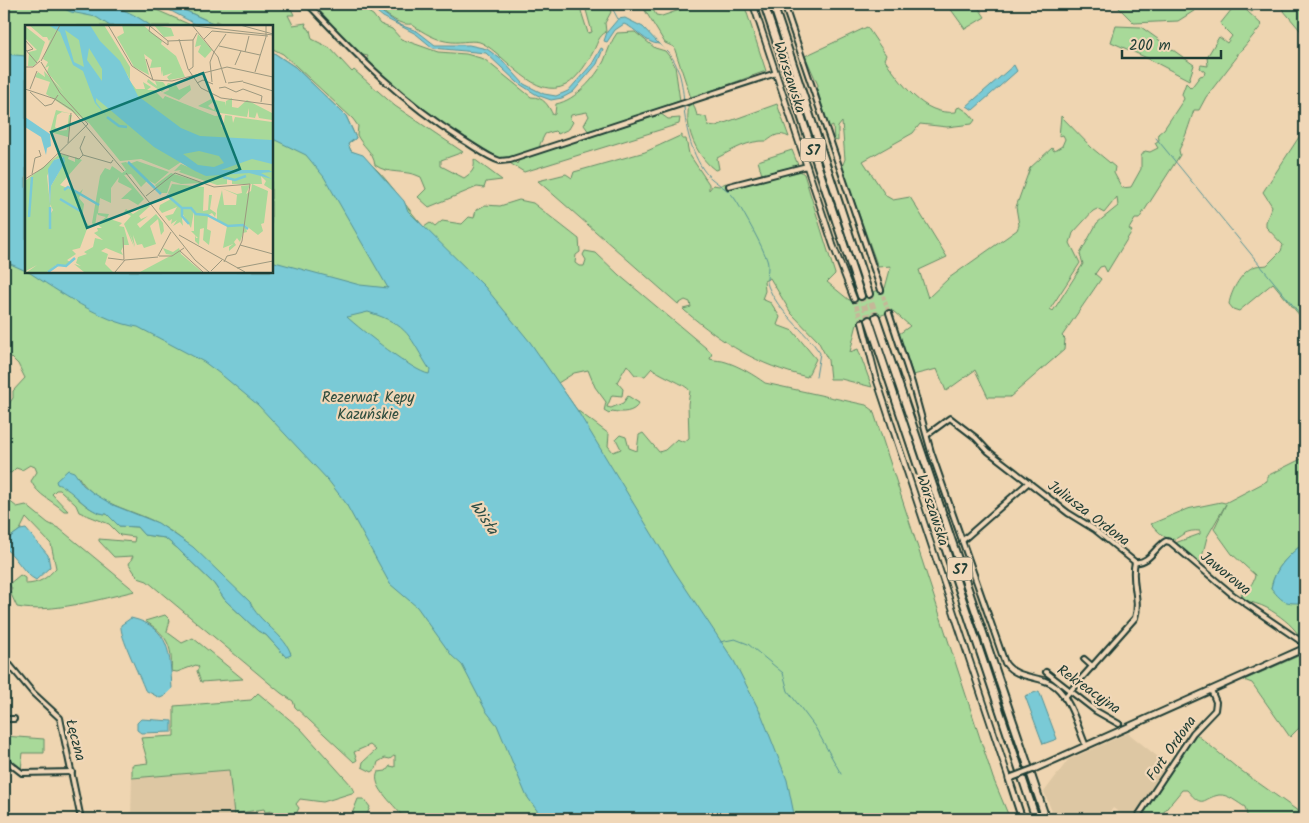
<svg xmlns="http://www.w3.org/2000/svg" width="1309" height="823" font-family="Kalam,sans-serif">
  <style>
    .built { fill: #ddc7a3 }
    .green { fill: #a8d999; stroke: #648b66; fill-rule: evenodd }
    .water { fill: #7acad6; stroke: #569295; fill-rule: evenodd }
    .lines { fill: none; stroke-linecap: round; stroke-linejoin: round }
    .stream { stroke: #569295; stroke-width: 1 }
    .minor-tunnel { stroke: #c5b798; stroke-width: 4; stroke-dasharray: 4 2; stroke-linecap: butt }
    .tertiary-tunnel { stroke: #c5b798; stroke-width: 4.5; stroke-dasharray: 4.5 2; stroke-linecap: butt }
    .motorway-tunnel { stroke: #c5b798; stroke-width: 6; stroke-dasharray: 6 3; stroke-linecap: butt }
    .minor-casing { stroke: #1f3d34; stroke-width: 8 }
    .tertiary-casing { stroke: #1f3d34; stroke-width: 8 }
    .secondary-casing { stroke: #1f3d34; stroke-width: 9 }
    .motorway-casing { stroke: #1f3d34; stroke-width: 10 }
    .minor { stroke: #f0d7b8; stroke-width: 4 }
    .tertiary { stroke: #f0d7b8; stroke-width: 4.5 }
    .secondary { stroke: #f0d7b8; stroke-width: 5 }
    .motorway { stroke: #f0d7b8; stroke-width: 6 }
    .secondary-bridge-casing { stroke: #1f3d34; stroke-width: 9; stroke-linecap: butt }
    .secondary-bridge { stroke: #f0d7b8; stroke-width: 5 }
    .labels { text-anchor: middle; stroke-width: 4.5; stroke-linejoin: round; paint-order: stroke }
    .shield { fill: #f0d7b8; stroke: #5e6b5c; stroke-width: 1 }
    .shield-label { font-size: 14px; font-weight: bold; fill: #1f3d34 }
    .street-label { font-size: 15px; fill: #1f3d34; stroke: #f0d7b8 }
    .park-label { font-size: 15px; fill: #2d4d3e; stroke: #f0d7b8 }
    .water-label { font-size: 16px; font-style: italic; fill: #284b44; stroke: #f0d7b8 }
    .inset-river { fill: none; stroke: #7acad6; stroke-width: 2.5 }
    .inset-road { fill: none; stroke: #9c987f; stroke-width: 1 }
    .view { fill: #0f766e; fill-opacity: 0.15; stroke: #0f766e; stroke-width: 2.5 }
    .inset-edge { fill: none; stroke: #1f3d34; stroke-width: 2.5 }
  </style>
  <rect width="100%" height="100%" fill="#efd5b1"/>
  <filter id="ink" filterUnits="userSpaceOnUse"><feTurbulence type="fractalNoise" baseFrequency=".02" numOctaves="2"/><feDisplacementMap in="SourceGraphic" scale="10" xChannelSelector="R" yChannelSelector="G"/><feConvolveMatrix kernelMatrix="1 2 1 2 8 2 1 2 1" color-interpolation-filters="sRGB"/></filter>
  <g filter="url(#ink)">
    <g class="built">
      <path d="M1128,733l40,32 -36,54h-4l-15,-11 -8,11h-50l-11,-27 24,-32z"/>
      <path d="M229,770l6,49h-104l1,-41z"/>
    </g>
    <g class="green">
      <path d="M4,4h150l-2,4 41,18h-167v245h245v-220l24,16 51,49 10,22 -8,6 3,7c27,10 53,55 73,76l6,-4 5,4 7,-6 20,3 7,-7 5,1 2,-8 9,-5 15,1 19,-6 14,3 46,36 1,13 -4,3 -1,8 4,3h5l2,-6 -3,-5 2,-4 11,2 23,22 93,78 -2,6c6,2 11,1 16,3 13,4 28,13 39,21l101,22 7,5 120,368 17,41h-606c-7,-13 -34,-32 -26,-47l8,-1 4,-5 5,1v-12l-5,4 -5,-1 -7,4 -2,7 -4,3 -10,-5 1,-5 13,-12 -6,-5 -16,7 3,8 -3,2 -59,-55 -2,-6 -12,-8 -134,-112 -9,-3 -9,-14 4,-8 -19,1 -15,-16v-2l35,3 1,-5 -15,-2 -11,-11 -30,-12 -3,-7 -16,-15h-4l-4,4 16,17h-4c-12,-11 -26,-15 -33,-30l6,-9 -2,-5 -5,-2 -8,5 -6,-2 -5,5 -7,-1c0,-22 -4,-58 9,-74v-7l12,-13 -7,-14 -9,-9 -5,2zM627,365l8,10 10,1 7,-8c9,8 34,16 38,23l-2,13 1,34 -5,4 -7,-3 -12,11 -6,2 -16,-19 -4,2 -2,16 -8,-3 -3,-11 -6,-2 -4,4 5,10 -8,3 -5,-6 1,-12 -32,-24 -19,-27 16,-10 14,-3 7,17 11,15 -2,9 5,3 3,-3c10,2 22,2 27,-8l-11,-7 -5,7 -12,5 -4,-1 5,-12 10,1 1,-7 -6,-7zM78,476c16,29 55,33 81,48 36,20 59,52 91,78l3,8 38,43 -5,4 -20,-22 -8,-4 -33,-31 -11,-16 -37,-36 -12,-10 -21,-3 -7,-8 -18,-1 -12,-12c-15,0 -30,-16 -40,-26z"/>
      <path d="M171,4h118l5,11h-6l5,10 13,-2 -1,3 5,4 2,9 18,9 22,24 2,-2 41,36 68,46 -22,8v6l23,12c9,-6 11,-9 10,-19l28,21 -16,2 -2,6 -7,-1 -48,20 -11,-10 8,-8 -5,-12c-16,-8 -33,-2 -46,-12 -2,-14 -13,-19 -18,-30l1,-9 -5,-7 -70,-65 -12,-6v-22h-46l-9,-5 -1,3z"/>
      <path d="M317,4h38l18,11 7,9 12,5 9,10 37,13 28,2 18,5 47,38c13,0 17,8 22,18l2,-1 1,-10c20,-4 39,-26 48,-43 4,-10 7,-20 13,-28l18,-1 20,16 10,3 4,5 6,10 5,35 -91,31 -5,-7 5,-9 -2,-4 -16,3 -1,4 3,3 -4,7 -11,5 -3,-3 -10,3 -5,10v4l-33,11h-6l-80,-48 -56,-49 3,-6 -5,-1 -1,4 -49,-53z"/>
      <path d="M374,4h50l-2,6 13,-3 2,-3h88l1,4 5,2 4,-2 -3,-4h8v4h3l2,-4h39l1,3 -4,4 7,22 4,-1 -6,-22 9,-4 -2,-2h14l4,8 -6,11 1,9c-8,5 -8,10 -12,18 -6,12 -16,28 -28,35 -31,16 -60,-30 -84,-42 -7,-4 -21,0 -30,-1 -15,-1 -28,-9 -41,-18 -13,2 -28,-12 -37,-20z"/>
      <path d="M641,4h9l6,11 6,1 35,-12h47l22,67 -75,27 -17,-51 -9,-4z"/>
      <path d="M947,4h29l9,13 -20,12z"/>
      <path d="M1115,4h90l-27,17 -44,2z"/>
      <path d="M1236,4h15l4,3 -3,5 -4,-3 -2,1 16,15 -24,29h-2l1,3 -31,40 -7,13h-5c-5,15 -8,26 -15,40l1,5 -41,64h-4l-6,10 3,2 -25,41 -3,-6 -4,1 -5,7 6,5 -39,57 3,3 -1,11 -54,47h-22l-13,-27 -29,21 -9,-22 -24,6 -14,-41 11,-8 -17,-15 -36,13 -7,28 8,-3 14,38 -31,-8h-11l-2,-19 -10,-19 -27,-28 -21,-35 -6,3 1,10 -3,8 9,4 9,14 -3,8 16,6 23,28 -9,18c-50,-12 -83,-33 -122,-66l-2,-2 8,-2 -1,-5 -5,-2 -7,4 -140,-123 28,-7 6,4 2,-6 71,-20 37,-17v4h4l3,15 20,30v6l4,-5 6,1 7,-3 1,4 72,-17 5,4 31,100 -8,8 22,18 36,-12 6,-22 -13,1 -36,-100 3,-8 -3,-37 -4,5v14l-4,-1 -1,-14 -4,2 -12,-39 1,-4 -13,-29 62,-29 19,28 -2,4c18,24 38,57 72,53l1,-4 3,-1 9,6 6,7 -3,4 -25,3 -27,-3 -7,9 -50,28 23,35 7,4 17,-3 37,60 -28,13 9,28 21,-20 68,-48 2,-5 -3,-18 14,-39 22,-20 2,3 8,-5 3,-7 -2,-4 -4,1 2,-20 31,32 23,19 -1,6 8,15 9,-1 10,-18v-13l4,-5 5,1 8,-4 -3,-5 4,-3 -1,-6 6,-5 20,-30 -2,-5 4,-11 5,5 9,-12 4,-1 1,-3 -5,-4 1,-3 7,1 -1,-9 12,-20 8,6 5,-7 -12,-12zM1117,197l1,9 -21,17 -17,31 3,10 -30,47 -3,-2 30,-46 -10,-20 3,-10 20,-22 4,-2 7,4z"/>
      <path d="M1278,4h27v32z"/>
      <path d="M1116,26l25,1 53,38 -5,15 -42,-22 -36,-16z"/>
      <path d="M693,103l4,12 9,2 2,8 8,1 61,-22 12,33c-10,-5 -14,-2 -22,4 -19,-1 -34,9 -50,17l2,11 -4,1c-15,-11 -25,-31 -27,-49 -1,-5 1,-10 0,-16z"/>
      <path d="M661,114l7,5 12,-1 -1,6 -155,48 -16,-10 6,-1 3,3 2,-4z"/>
      <path d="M1303,131l2,1v190l-32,-39 -34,28 -6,-2 -4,-5c2,-13 13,-34 27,-38 3,-1 7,0 11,-1l14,-14 2,-6 -17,-18v-5l6,-16 -9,-14z"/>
      <path d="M792,150l6,15 -36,10 -4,-14z"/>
      <path d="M1305,457v85c-16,13 -30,25 -34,46l27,15h7v18l-5,7 3,7 -5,-1c-7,-10 -19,-19 -31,-26 -7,-4 -16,-5 -23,-9l-3,-6c7,-3 13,-10 14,-18l-23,-21 -18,-25 12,-25 -19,33 -7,28 -25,-22 25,-9v-3c-27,-3 -20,25 -49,-7l36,-15 34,-7 4,1 42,-22v-5z"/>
      <path d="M4,492h3l1,8 9,7 9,-2 22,18 12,6 75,62c-35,8 -84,23 -118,16l-7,-15 2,-3 -3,-5 11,-9 5,3v6c14,0 22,-6 31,-16l-5,-24 -25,-26 -6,12 -16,12v-21l2,-2z"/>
      <path d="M165,615l5,5 -3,12 15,11 11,-5 50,41 -42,3 -4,-11 2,-4 -3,-2 -19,7 -6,-1c2,-26 -5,-37 -26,-50z"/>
      <path d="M1305,653v69l-15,15 -38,-54 -8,-3z"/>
      <path d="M258,693l43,36 51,57 3,6 -32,10 -23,-3 -4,5 3,4 -3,6 2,5 -23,-2 -2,-6 -8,1 -1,-3 -30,5 -5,-44 -97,8v-13l16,-2 -7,-25 33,-2v-30l77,-6z"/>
      <path d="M1196,734l40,33 69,49v3h-60l2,-4 -2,-8c-7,-4 -17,-13 -26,-12 -17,3 -15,15 -32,-5h-5l-24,29h-18z"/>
      <path d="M4,736l40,3v14h-21l-2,16 -17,-12z"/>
      <path d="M358,799h6l6,8 -5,12 -13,-5z"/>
    </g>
    <g class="water">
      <path d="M54,4c43,-1 61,-4 97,22h-41l-14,-9 -25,-5z"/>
      <path d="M158,4h13l48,22h-20z"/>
      <path d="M367,4h3l30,21 17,6 18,14h34l18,4 15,11 22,24 20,10 12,2 12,-5 24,-27 9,-16 2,1 -6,15 -24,28 -11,6 -11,2 -14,-5 -19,-12 -32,-30 -53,-5 -17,-14 -33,-17z"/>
      <path d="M625,18l18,9 16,17c-13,0 -23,-16 -35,-20l-9,6 -8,12 -3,-1 3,-9 11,-13z"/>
      <path d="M271,51l24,16 51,49 10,22 -8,6 3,7 12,4 41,46 4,10 77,76 45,55 47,68 98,162 59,89 28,55 25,64 8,39h-252l-17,-24 -29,-70 -11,-14 -24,-46 -10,-9 -35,-49 -27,-23 -45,-82 -17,-22 -70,-75 -35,-29 -19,-14 -66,-35c-36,-5 -80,-36 -111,-56h244v-10l89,24 28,3 -64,-111 -18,-22 -35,-17zM368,312c42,13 41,25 62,58l-1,4c-15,-2 -68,-44 -82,-57z"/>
      <path d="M4,54l22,2v215l-22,-10z"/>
      <path d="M1014,65l3,6 -44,39 -6,-4z"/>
      <path d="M68,470l6,2 9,13 10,8 20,12 45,18 35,24 57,55c7,19 37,34 41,53l-5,2 -20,-22 -8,-4 -33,-31 -11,-16 -37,-36 -12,-10 -21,-3 -7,-8 -18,-1 -12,-12c-20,0 -32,-24 -50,-30l-1,-3z"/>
      <path d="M26,529l22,26 2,12 -14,13c-13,-6 -22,-28 -32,-31l1,-8 15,-11z"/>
      <path d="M1305,542v61c-20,0 -21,1 -34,-15 4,-21 18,-33 34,-46z"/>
      <path d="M131,618c40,9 39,37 41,71l-7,7 -5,2 -15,-8c-5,-14 -26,-55 -24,-65z"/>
      <path d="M1039,691l18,48 -14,5 -18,-48z"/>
      <path d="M141,719l31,2v11l-31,1 -4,-3v-7z"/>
    </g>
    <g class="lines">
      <g class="stream">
        <path d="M610,4l8,15"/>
        <path d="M659,44c19,13 23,35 25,58"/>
        <path d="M684,106c1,22 10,59 28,73 11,9 17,10 25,23 9,15 25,43 30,58 3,8 -2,19 1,26 10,26 37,44 52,67l-4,24"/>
        <path d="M1304,133l1,1"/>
        <path d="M1156,138l149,182"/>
        <path d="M720,642l15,-3 13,5 35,29 5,18 27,36 26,47"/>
      </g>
      <path class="minor-tunnel" d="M881,290l8,23"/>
      <path class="tertiary-tunnel" d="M854,299l8,23"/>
      <g class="motorway-tunnel">
        <path d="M869,294l7,23"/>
        <path d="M861,296l8,24"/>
      </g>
      <defs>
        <g id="minor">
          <path d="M308,4c50,53 93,97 155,136 12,7 24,17 37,21l10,-1 266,-87"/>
          <path d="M784,4l97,286"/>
          <path d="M729,186l78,-20"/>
          <path d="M889,313l23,70 19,69 74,211c13,18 36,11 51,24 15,13 22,41 30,59"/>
          <path d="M927,435l23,-17 26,20 12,13 80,62 26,16 41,33"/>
          <path d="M962,541l67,-59"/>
          <path d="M1135,562c14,2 20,-15 31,-21l4,1 63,53 72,49"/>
          <path d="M4,658l29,35 27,25 21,101"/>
          <path d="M1084,659l9,8"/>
          <path d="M1046,672l50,39 23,13"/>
          <path d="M1064,698l71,-80c6,-18 -5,-37 0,-56"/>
          <path d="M4,719h10"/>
          <path d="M4,759l18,14 50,-1"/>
          <path d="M1136,819l57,-86 22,-23 1,-8 -5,-12"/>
        </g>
        <g id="tertiary">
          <path d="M753,4l80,241 21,54"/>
          <path d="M862,322l15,59 132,398"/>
        </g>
        <g id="secondary">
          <path d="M1034,769l271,-121"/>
          <path d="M1013,777l-4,2 13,40"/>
        </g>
        <g id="motorway">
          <path d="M764,4l97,292"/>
          <path d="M773,4l96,290"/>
          <path d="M876,317l170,502"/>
          <path d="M869,320l167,499"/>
        </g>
      </defs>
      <use href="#minor" class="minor-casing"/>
      <use href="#tertiary" class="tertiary-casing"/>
      <use href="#secondary" class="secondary-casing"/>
      <use href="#motorway" class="motorway-casing"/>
      <use href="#minor" class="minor"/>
      <use href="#tertiary" class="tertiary"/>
      <use href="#secondary" class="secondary"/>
      <use href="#motorway" class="motorway"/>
      <defs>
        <path id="secondary-bridge" d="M1013,777l21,-8"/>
      </defs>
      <use href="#secondary-bridge" class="secondary-bridge-casing"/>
      <use href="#secondary-bridge" class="secondary-bridge"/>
    </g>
  </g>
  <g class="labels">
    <g class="shield">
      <rect x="800.5" y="138.5" width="25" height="23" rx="4"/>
      <rect x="947.5" y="557.5" width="25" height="23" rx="4"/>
    </g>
    <g class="shield-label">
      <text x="813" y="155">S7</text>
      <text x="960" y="574">S7</text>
    </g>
    <g class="street-label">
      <text transform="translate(790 77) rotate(72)" y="5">Warszawska</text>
      <text transform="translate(933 510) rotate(72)" y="5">Warszawska</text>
      <text transform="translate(1089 513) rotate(37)" y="5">Juliusza Ordona</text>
      <text transform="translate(1226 573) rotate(39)" y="5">Jaworowa</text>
      <text transform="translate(1089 689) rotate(35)" y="5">Rekreacyjna</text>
      <text transform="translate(76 740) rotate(75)" y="5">Łęczna</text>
      <text transform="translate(1171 748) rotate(-55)" y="5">Fort Ordona</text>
    </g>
    <g class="park-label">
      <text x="368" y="402">Rezerwat Kępy<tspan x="368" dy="17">Kazuńskie</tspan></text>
    </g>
    <g class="water-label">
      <text transform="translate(485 517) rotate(56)" y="6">Wisła</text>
    </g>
  </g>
  <g transform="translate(25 25)">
    <rect width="248" height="248" fill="#efd5b1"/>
    <path d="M4,0h75l26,42v13l-4,-8 3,8 7,9h9l-2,-7 8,5 -4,3h7l9,9 2,-3 50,20 7,-1 -1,11 2,2 2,-13 7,1 1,7 2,-6 37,5v18l-5,2 5,3v45l-8,-5 2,-4 -5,-5 1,8h-30v-4l-5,-1v5l-10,1 -38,-13 2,-2 -7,1 7,-7 7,3 -7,-5 -12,8 -28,-11 -21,2 -31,-38 -43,-29 4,-12 -15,-5 3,-5 7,5 -1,-6 20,21 -17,-20 2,-6 -4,2 3,-6 -5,-3 8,-21 -2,3 -2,-4h-4zM97,0h21l19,16 -1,3 15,12 9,21 -16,3 -2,-3 5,-4 -9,3 -1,-6 -1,6v-9l-11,1 2,-8 -8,-6 5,21 -15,-8 -17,-30 7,-4zM129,0l17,3 3,8 -10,1zM1,2l19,15 -6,17 -5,7h-6l1,-14 8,-2 -12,-12zM173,9l14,16 -7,8 -7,-6 3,-7 -6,2zM123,54l9,7 -2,-5 8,1 3,4 2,-3 6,1 -2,3 4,-2 3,5 11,-5 1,5 -12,10 -16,-7 6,-3 -1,-4 -6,6 -15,-10zM207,73v9l6,1 9,-8 25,13v7l-13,-2 -2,-6 -2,6 -6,-1v-9l-2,9 -27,-4 -3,-5v4l-19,-6 13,-7 2,3 -5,4 6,4 1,-10 10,2v4l1,-5zM31,85l16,4 -10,-2 -5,3 -2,12 4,4 8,-1 2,-15h3l-4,22 -18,-5zM35,129l9,2 -1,3 7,3v-5l7,3 -22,25 19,8 4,-4 -4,9 5,6 -2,15 9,8 -4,2 -7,19 -8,2 4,4 -9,6 3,2 -3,3h-11l-9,7h-20l10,-7 -11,6 -1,-90zM38,132v8l-12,21 -1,18 3,6 -2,3 -4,-37 7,-16zM112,136l32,11 -14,12 -7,-4 -7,7 -10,-13 -7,1 20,24 -6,6 -10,-6h-7l11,-10 -14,-7 1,-5 -8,11v15l-11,-5 -2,15 11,1 -2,4 15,5 -3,3 5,1 5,18h-5l-3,6 2,4 -17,-7 -5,3 7,3 -3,10 8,8h-29l-10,-8 7,2 -5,-3 2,-6 9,-3 -3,-2 9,-5 2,-9 8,2 -9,-7 4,-2 -1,-3h5l-5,-4 9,-7 -8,-2 -1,-2 -2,13 -3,-3 8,-47 5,-8 5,2 2,-4 10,7 4,-3 -5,-7 5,-1 12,9 -9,-7zM146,148l3,1 29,9 -22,1 -10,-3 -4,12h-7l-5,-8zM147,159l32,3 -1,24 5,-1 1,-15h3l-2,14 6,4 -1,4 -3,-4 -4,2 -1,14 4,2 -2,14 -6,-5 1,-12 -4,1 -1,16 -4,-4v-6l1,3h2l-7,-7h3v-20l-3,17 -10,-17 2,15 -3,-4 -7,4 4,-6 -6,4 1,-5 -3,2 -4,-5 8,-2 4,-7 -15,6 -3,-4 1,-4 11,-6 -3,-6zM227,159l16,7 -4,32 -3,1 2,7 -5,4 -13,-10 2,7 -4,1 -3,9 -3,-4 -3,4 2,3 -7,6v-4l4,-3 -10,4 4,-22 -10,-6v-10l5,-20 2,15h12l1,-10 -16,-7 16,6 5,-1 -1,-7 9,-1 -4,9 5,-3zM122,180l3,1 -11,10 2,3 7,-3 -11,8 3,4 16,-14 7,9 1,8 -3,4 -3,-16 -8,7 6,18 -12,4 -2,-4 -5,1 -4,-10 2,12 -5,-13 4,13 -10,-23 7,-8 -7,-4 2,-3 7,5zM138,223l10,4 6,-4 2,6 21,18h-62l32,-17 -6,-1z" fill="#a8d999" fill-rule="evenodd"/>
    <path d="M23,0h42l10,16 20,20 18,35 43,32 19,8 72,4v24l-20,-5 -31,11h48l3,2 -11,1 11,6 -23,-6 -43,3 -11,-5 -41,-24 -58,-49v4l11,15 -12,-14 -12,-32 -10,-6 -13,-33zM40,5l14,10 5,27 -10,-5zM64,23l13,21v12l-15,-21zM174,126l20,5 5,7 -10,4 -16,-2 -15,-11zM0,92l25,17 1,12 -4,2 -1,7 -5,-18 -16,-10zM39,132l1,5 -14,24 -1,21 -2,-38 6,-9z" fill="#7acad6" fill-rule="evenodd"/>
    <path class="inset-river" d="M82,92l12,9 8,1M103,137l33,32M198,152l12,3 11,-4M39,165l4,-3 31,18M142,170l15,13v8l7,8M35,174l22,13M157,183h9l5,6 11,1 21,11 15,-1 5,4M4,192l3,-40M25,204v-22M23,247l10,-7 8,1 9,-8"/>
    <path class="inset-road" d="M83,0l24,41 21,14 19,1 55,-14 46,10M125,0l-1,6 19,14v-4M161,0l87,10M167,0l26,32 8,26M176,0h39l33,9M125,1l18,15 25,-1M154,14l9,30 13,19 20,10 52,7M179,14l8,-8 56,5M0,15l8,9 -6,2M194,21l41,9M0,24l12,14M189,27l12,-18M220,27l4,-16M121,34l7,21M16,36l19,-36M16,37l19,31M210,40l6,-14M0,42h8l7,-6M164,45l4,-3v-27l4,-7M230,47l11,-35v-12M187,57l-2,-20 4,-10M218,57l30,9M172,58l6,-3 10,4M203,58l15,-2M194,63l6,-1 11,5 7,-3M0,64l30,10 17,11 52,61M5,64l7,-18M218,64l19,7 -1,6M5,67l15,14 7,-2 6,-9M43,118l3,-30M34,128l20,6 4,-4M58,130l28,8 2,-3M58,130l-3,-7 5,-12M101,148l69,87 14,12M7,149l3,-16 6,-2 -2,-6M0,154l18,-11 45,-44 -28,-31M121,171l29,-23 39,14 36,-3 -8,57 -6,13 -9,2 -3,6M154,210l66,37M98,212l1,23M215,220l33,9M155,226l23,21M133,231l13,-24M134,231h13l12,-8M83,233l16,2M212,243l36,-7M186,246l11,-11M90,247l10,-12 33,-3"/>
    <path class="view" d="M178,48l37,96 -153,59 -36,-96z"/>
    <rect width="248" height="248" class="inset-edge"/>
  </g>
  <rect width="1309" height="823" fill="none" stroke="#f0d7b8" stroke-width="20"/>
  <rect x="10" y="10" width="1289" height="803" fill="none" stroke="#1f3d34" stroke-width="2" filter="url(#ink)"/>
  <path d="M1122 50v8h99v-8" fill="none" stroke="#1f3d34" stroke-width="2.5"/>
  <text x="1129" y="50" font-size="15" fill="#1f3d34" stroke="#f0d7b8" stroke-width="4" paint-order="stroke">200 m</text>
</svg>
